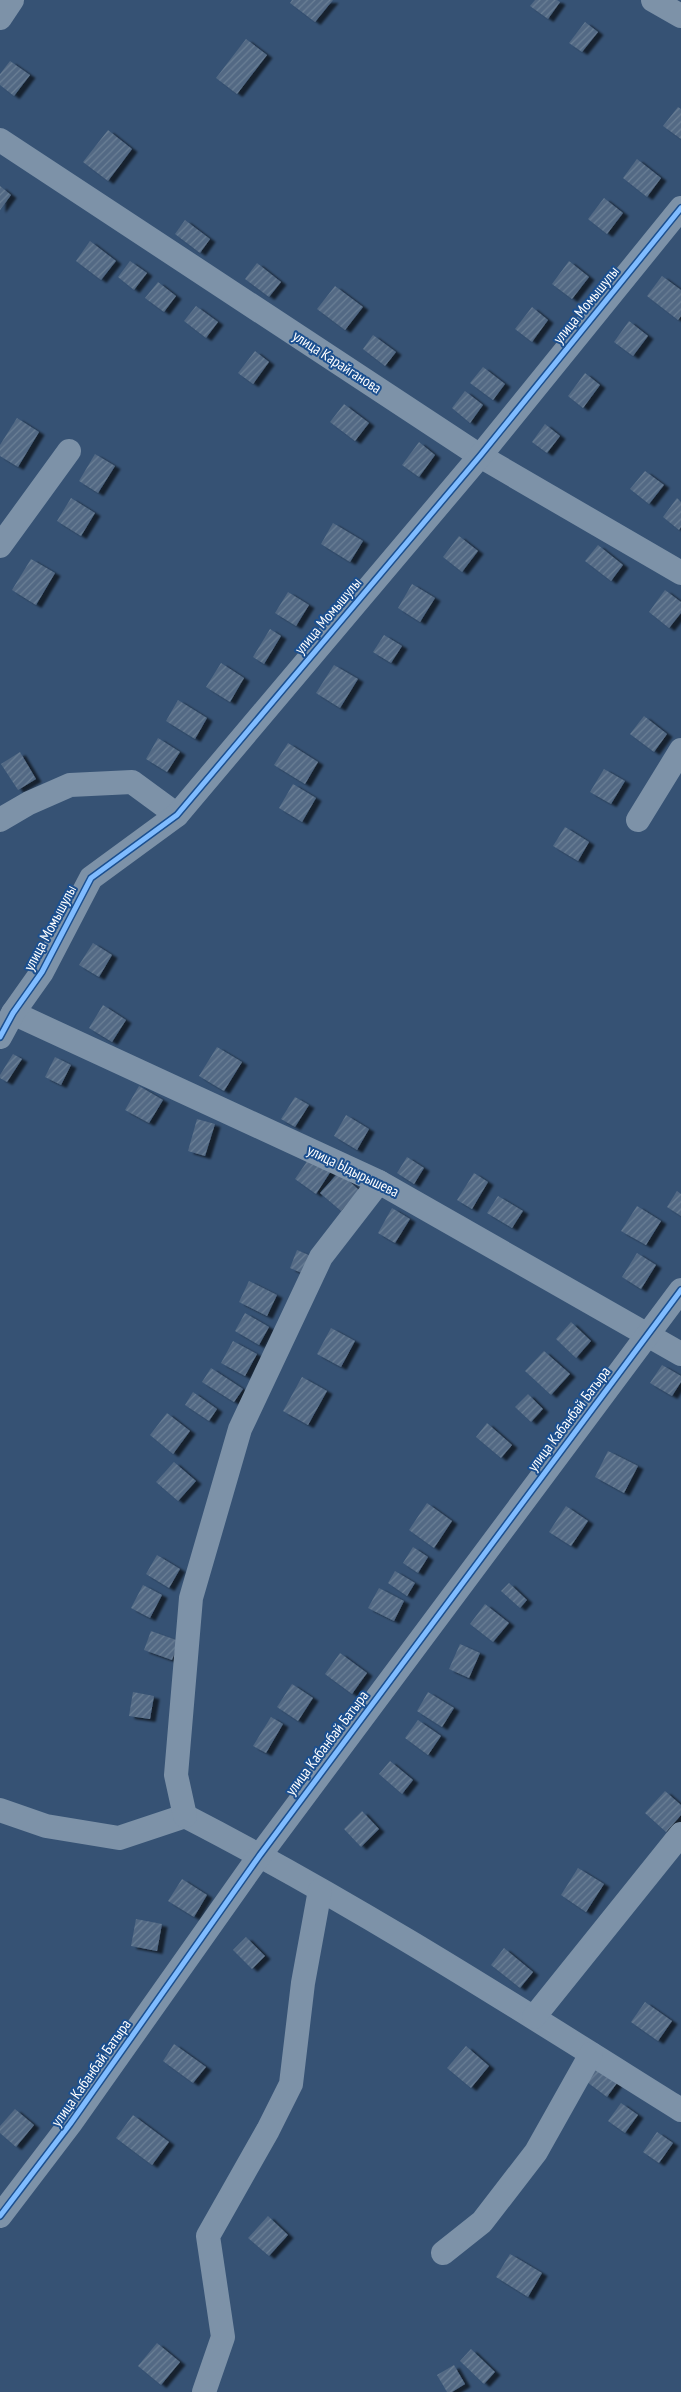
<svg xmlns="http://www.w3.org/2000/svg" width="681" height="2392" font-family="'PT Sans Narrow',sans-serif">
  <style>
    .building { fill: url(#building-hatch); filter: url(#shadow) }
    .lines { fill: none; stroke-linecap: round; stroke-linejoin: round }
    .minor { stroke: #7d92a8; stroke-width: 24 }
    .cycleway-casing { stroke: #1b4f8f; stroke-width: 8 }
    .cycleway { stroke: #80bcff; stroke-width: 5 }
    .labels { text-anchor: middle; stroke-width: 4; stroke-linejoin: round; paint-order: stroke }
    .street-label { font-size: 15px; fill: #fff; stroke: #1b4f8f }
  </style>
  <defs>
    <pattern id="building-hatch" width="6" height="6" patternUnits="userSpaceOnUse" patternTransform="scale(1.25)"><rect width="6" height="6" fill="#526984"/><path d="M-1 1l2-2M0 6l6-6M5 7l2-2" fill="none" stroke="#6c8096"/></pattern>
    <filter id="shadow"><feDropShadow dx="5.5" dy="3" stdDeviation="1" flood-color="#0009"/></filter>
  </defs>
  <rect width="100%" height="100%" fill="#365274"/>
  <g class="building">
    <path d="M292,0h41l-18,22 -25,-19z"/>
    <path d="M535,0h22l3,2 -12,17 -18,-13z"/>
    <path d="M585,22l13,10 -16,20 -13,-9z"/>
    <path d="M246,39l21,16 -30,39 -21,-16z"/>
    <path d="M10,61l20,14 -16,21 -14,-11v-11z"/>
    <path d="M678,107l3,2v30l-18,-13z"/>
    <path d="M108,130l24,19 -24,32 -25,-19z"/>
    <path d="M637,159l24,19 -14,19 -24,-19z"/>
    <path d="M0,186l11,9 -11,15z"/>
    <path d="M604,198l19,15 -16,21 -19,-15z"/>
    <path d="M185,220l25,19 -10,14 -25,-19z"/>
    <path d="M90,241l26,20 -15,19 -25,-19z"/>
    <path d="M130,261l17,12 -13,17 -16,-13z"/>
    <path d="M569,261l20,16 -17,22 -20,-15z"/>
    <path d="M257,263l24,19 -12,15 -24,-18z"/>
    <path d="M662,276l19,14v26l-3,4 -31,-24z"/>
    <path d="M158,282l18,14 -12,16 -19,-14z"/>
    <path d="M335,286l28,21 -18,23 -28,-21z"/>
    <path d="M196,306l22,16 -12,16 -22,-17z"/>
    <path d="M532,307l16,13 -16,22 -17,-13z"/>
    <path d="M629,321l19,15 -15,20 -19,-14z"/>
    <path d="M373,335l23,17 -11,14 -22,-17z"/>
    <path d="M255,351l14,11 -16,22 -15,-11z"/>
    <path d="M483,367l22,17 -12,16 -23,-17z"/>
    <path d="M585,373l15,12 -17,23 -15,-12z"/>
    <path d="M465,391l18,14 -13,18 -18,-15z"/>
    <path d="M344,404l25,19 -14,18 -25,-19z"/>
    <path d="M17,418l22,14 -21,35 -18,-11v-11z"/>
    <path d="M545,424l15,12 -13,17 -15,-11z"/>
    <path d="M419,442l16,13 -16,22 -17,-12z"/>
    <path d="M95,454l20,12 -17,27 -19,-12z"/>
    <path d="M645,471l19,14 -15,19 -19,-15z"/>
    <path d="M71,498l24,15 -14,23 -24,-15z"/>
    <path d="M677,498l4,4v25l-2,3 -16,-13z"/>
    <path d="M333,523l30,18 -13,21 -29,-18z"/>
    <path d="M459,536l19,15 -16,21 -19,-15z"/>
    <path d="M598,545l25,20 -12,16 -26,-20z"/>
    <path d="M31,559l24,14 -19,32 -24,-15z"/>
    <path d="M412,584l23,14 -15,24 -22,-14z"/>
    <path d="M665,590l16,12v11l-12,15 -20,-16z"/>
    <path d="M288,592l21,13 -13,21 -21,-13z"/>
    <path d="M270,629l11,7 -17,28 -11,-7z"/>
    <path d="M384,635l18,11 -11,17 -18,-11z"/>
    <path d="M221,663l23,15 -14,24 -24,-15z"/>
    <path d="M334,665l24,14 -18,29 -24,-15z"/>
    <path d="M178,700l29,18 -12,21 -29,-18z"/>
    <path d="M644,716l23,18 -13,18 -24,-18z"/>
    <path d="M158,738l22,14 -13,20 -21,-13z"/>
    <path d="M288,743l30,19 -13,22 -31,-19z"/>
    <path d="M20,752l16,27 -18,11 -17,-26z"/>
    <path d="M604,769l21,12 -14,23 -21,-12z"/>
    <path d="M293,784l23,14 -14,24 -23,-14z"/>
    <path d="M565,827l24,15 -11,19 -25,-15z"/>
    <path d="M93,943l19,12 -13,22 -20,-12z"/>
    <path d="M103,1005l23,15 -14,22 -23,-14z"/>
    <path d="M217,1047l25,15 -18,29 -25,-15z"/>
    <path d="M13,1054l9,5 -15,23 -7,-4v-3z"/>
    <path d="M55,1057l16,8 -10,20 -16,-8z"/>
    <path d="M139,1086l24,14 -14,23 -24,-13z"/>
    <path d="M295,1097l14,8 -14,22 -14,-8z"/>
    <path d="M346,1115l23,14 -12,21 -23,-14z"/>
    <path d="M197,1119l18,5 -10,32 -17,-5z"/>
    <path d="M310,1157l21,14 -15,23 -21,-15z"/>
    <path d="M407,1157l17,11 -10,16 -17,-11z"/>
    <path d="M339,1172l20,18 -18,21 -21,-18z"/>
    <path d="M474,1173l14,9 -16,27 -15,-9z"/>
    <path d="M677,1191l4,3v22l-14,-9z"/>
    <path d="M498,1196l25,15 -11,17 -25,-15z"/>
    <path d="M637,1206l24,15 -15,24 -25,-14z"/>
    <path d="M392,1208l18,11 -15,24 -17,-10z"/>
    <path d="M297,1250l14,6 -7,18 -14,-6z"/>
    <path d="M637,1253l19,12 -15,24 -19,-12z"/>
    <path d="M249,1281l28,14 -10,21 -28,-14z"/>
    <path d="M245,1313l24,14 -10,18 -24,-14z"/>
    <path d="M571,1322l20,19 -15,17 -20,-19z"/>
    <path d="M331,1328l24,13 -14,26 -24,-13z"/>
    <path d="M233,1341l24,13 -12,22 -24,-13z"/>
    <path d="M544,1351l26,23 -19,21 -26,-24z"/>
    <path d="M662,1365l19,11v6l-9,14 -22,-13z"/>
    <path d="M211,1368l32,21 -9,13 -32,-20z"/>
    <path d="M302,1377l25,14 -19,34 -25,-14z"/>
    <path d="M193,1392l24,17 -8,12 -24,-16z"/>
    <path d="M528,1394l15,15 -12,13 -16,-15z"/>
    <path d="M167,1413l23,18 -17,23 -23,-19z"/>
    <path d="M487,1423l25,22 -11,13 -25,-21z"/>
    <path d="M608,1451l30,15 -14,27 -29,-16z"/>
    <path d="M174,1462l22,19 -18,20 -22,-19z"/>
    <path d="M427,1503l25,18 -18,27 -25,-18z"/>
    <path d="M566,1506l22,15 -17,25 -22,-14z"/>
    <path d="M413,1547l15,10 -10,16 -15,-10z"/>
    <path d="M157,1555l23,14 -11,19 -23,-14z"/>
    <path d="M395,1571l20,12 -8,13 -19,-13z"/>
    <path d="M509,1583l18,17 -7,8 -19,-17z"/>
    <path d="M143,1585l19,10 -12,23 -19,-10z"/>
    <path d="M379,1588l25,13 -10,20 -26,-13z"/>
    <path d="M485,1604l24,19 -16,19 -23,-18z"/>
    <path d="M151,1631l28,10 -7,19 -28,-10z"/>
    <path d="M460,1644l20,9 -11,25 -20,-9z"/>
    <path d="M340,1653l27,20 -15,21 -27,-20z"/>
    <path d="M292,1684l21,14 -15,23 -21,-14z"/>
    <path d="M133,1692l21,4 -4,23 -21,-3z"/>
    <path d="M428,1692l26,16 -12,19 -25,-16z"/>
    <path d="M271,1717l12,7 -17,29 -13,-7z"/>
    <path d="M418,1720l23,16 -13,19 -23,-17z"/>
    <path d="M390,1761l23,19 -11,14 -23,-20z"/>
    <path d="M665,1791l16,14v10l-15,17 -21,-19z"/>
    <path d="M362,1811l17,18 -18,18 -17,-18z"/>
    <path d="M578,1868l26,16 -18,28 -25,-17z"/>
    <path d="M182,1879l25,16 -13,22 -26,-16z"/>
    <path d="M136,1919l26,5 -5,27 -26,-5z"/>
    <path d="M246,1937l19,19 -13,13 -19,-19z"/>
    <path d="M504,1948l29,24 -13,16 -29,-23z"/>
    <path d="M645,2002l27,19 -14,20 -27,-19z"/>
    <path d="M174,2044l32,23 -13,16 -30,-22z"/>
    <path d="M466,2046l23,20 -18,22 -24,-20z"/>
    <path d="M596,2068l21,15 -10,14 -20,-15z"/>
    <path d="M621,2103l17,12 -13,18 -17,-12z"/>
    <path d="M15,2109l19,16 -18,22 -16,-14v-7z"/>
    <path d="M133,2115l36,27 -17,23 -36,-27z"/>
    <path d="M657,2132l16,11 -14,20 -16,-11z"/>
    <path d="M268,2216l20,19 -19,21 -21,-18z"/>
    <path d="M510,2254l32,19 -14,24 -32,-20z"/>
    <path d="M157,2343l23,19 -19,23 -23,-19z"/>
    <path d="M471,2349l24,23 -11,12 -24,-23z"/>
    <path d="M454,2365l11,19 -13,8h-5l-10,-17z"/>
  </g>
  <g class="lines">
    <g class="minor">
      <path d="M653,0l28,16"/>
      <path d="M0,18l12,-18"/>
      <path d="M0,140l480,316 201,117"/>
      <path d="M0,546l69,-95"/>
      <path d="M0,820l29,-17 41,-18 62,-3 45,33"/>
      <path d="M638,820l43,-70"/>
      <path d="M13,1013l366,169 302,172"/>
      <path d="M0,1037l13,-24 29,-41 49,-94 86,-63 303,-359 201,-248"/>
      <path d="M0,1810l46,16 73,12 66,-22c171,88 333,192 496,294"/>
      <path d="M185,1816l-9,-41 15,-177 49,-169 81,-172 58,-75"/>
      <path d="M534,2017l147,-183"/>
      <path d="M0,2216l70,-92 190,-269 421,-565"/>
      <path d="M443,2253l39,-31 54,-70 55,-98"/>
      <path d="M204,2392l19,-55 -15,-101 60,-106 23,-46 12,-101 17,-93"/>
    </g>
    <defs>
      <g id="cycleway">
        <path d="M0,1037l13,-24 29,-41 49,-94 86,-63 303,-359 201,-248"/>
        <path d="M0,2216l70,-92 190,-269 421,-565"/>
      </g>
    </defs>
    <use href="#cycleway" class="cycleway-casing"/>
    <use href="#cycleway" class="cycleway"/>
  </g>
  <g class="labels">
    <g class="street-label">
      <text transform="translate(586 305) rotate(-51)" y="5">улица Момышулы</text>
      <text transform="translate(337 362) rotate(33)" y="5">улица Карайганова</text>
      <text transform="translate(328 616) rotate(-50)" y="5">улица Момышулы</text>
      <text transform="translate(50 928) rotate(-62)" y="5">улица Момышулы</text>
      <text transform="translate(353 1171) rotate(26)" y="5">улица Ыдырышева</text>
      <text transform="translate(569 1419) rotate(-53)" y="5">улица Кабанбай Батыра</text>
      <text transform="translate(327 1743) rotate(-53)" y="5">улица Кабанбай Батыра</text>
      <text transform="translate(91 2073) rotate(-55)" y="5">улица Кабанбай Батыра</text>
    </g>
  </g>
</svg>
